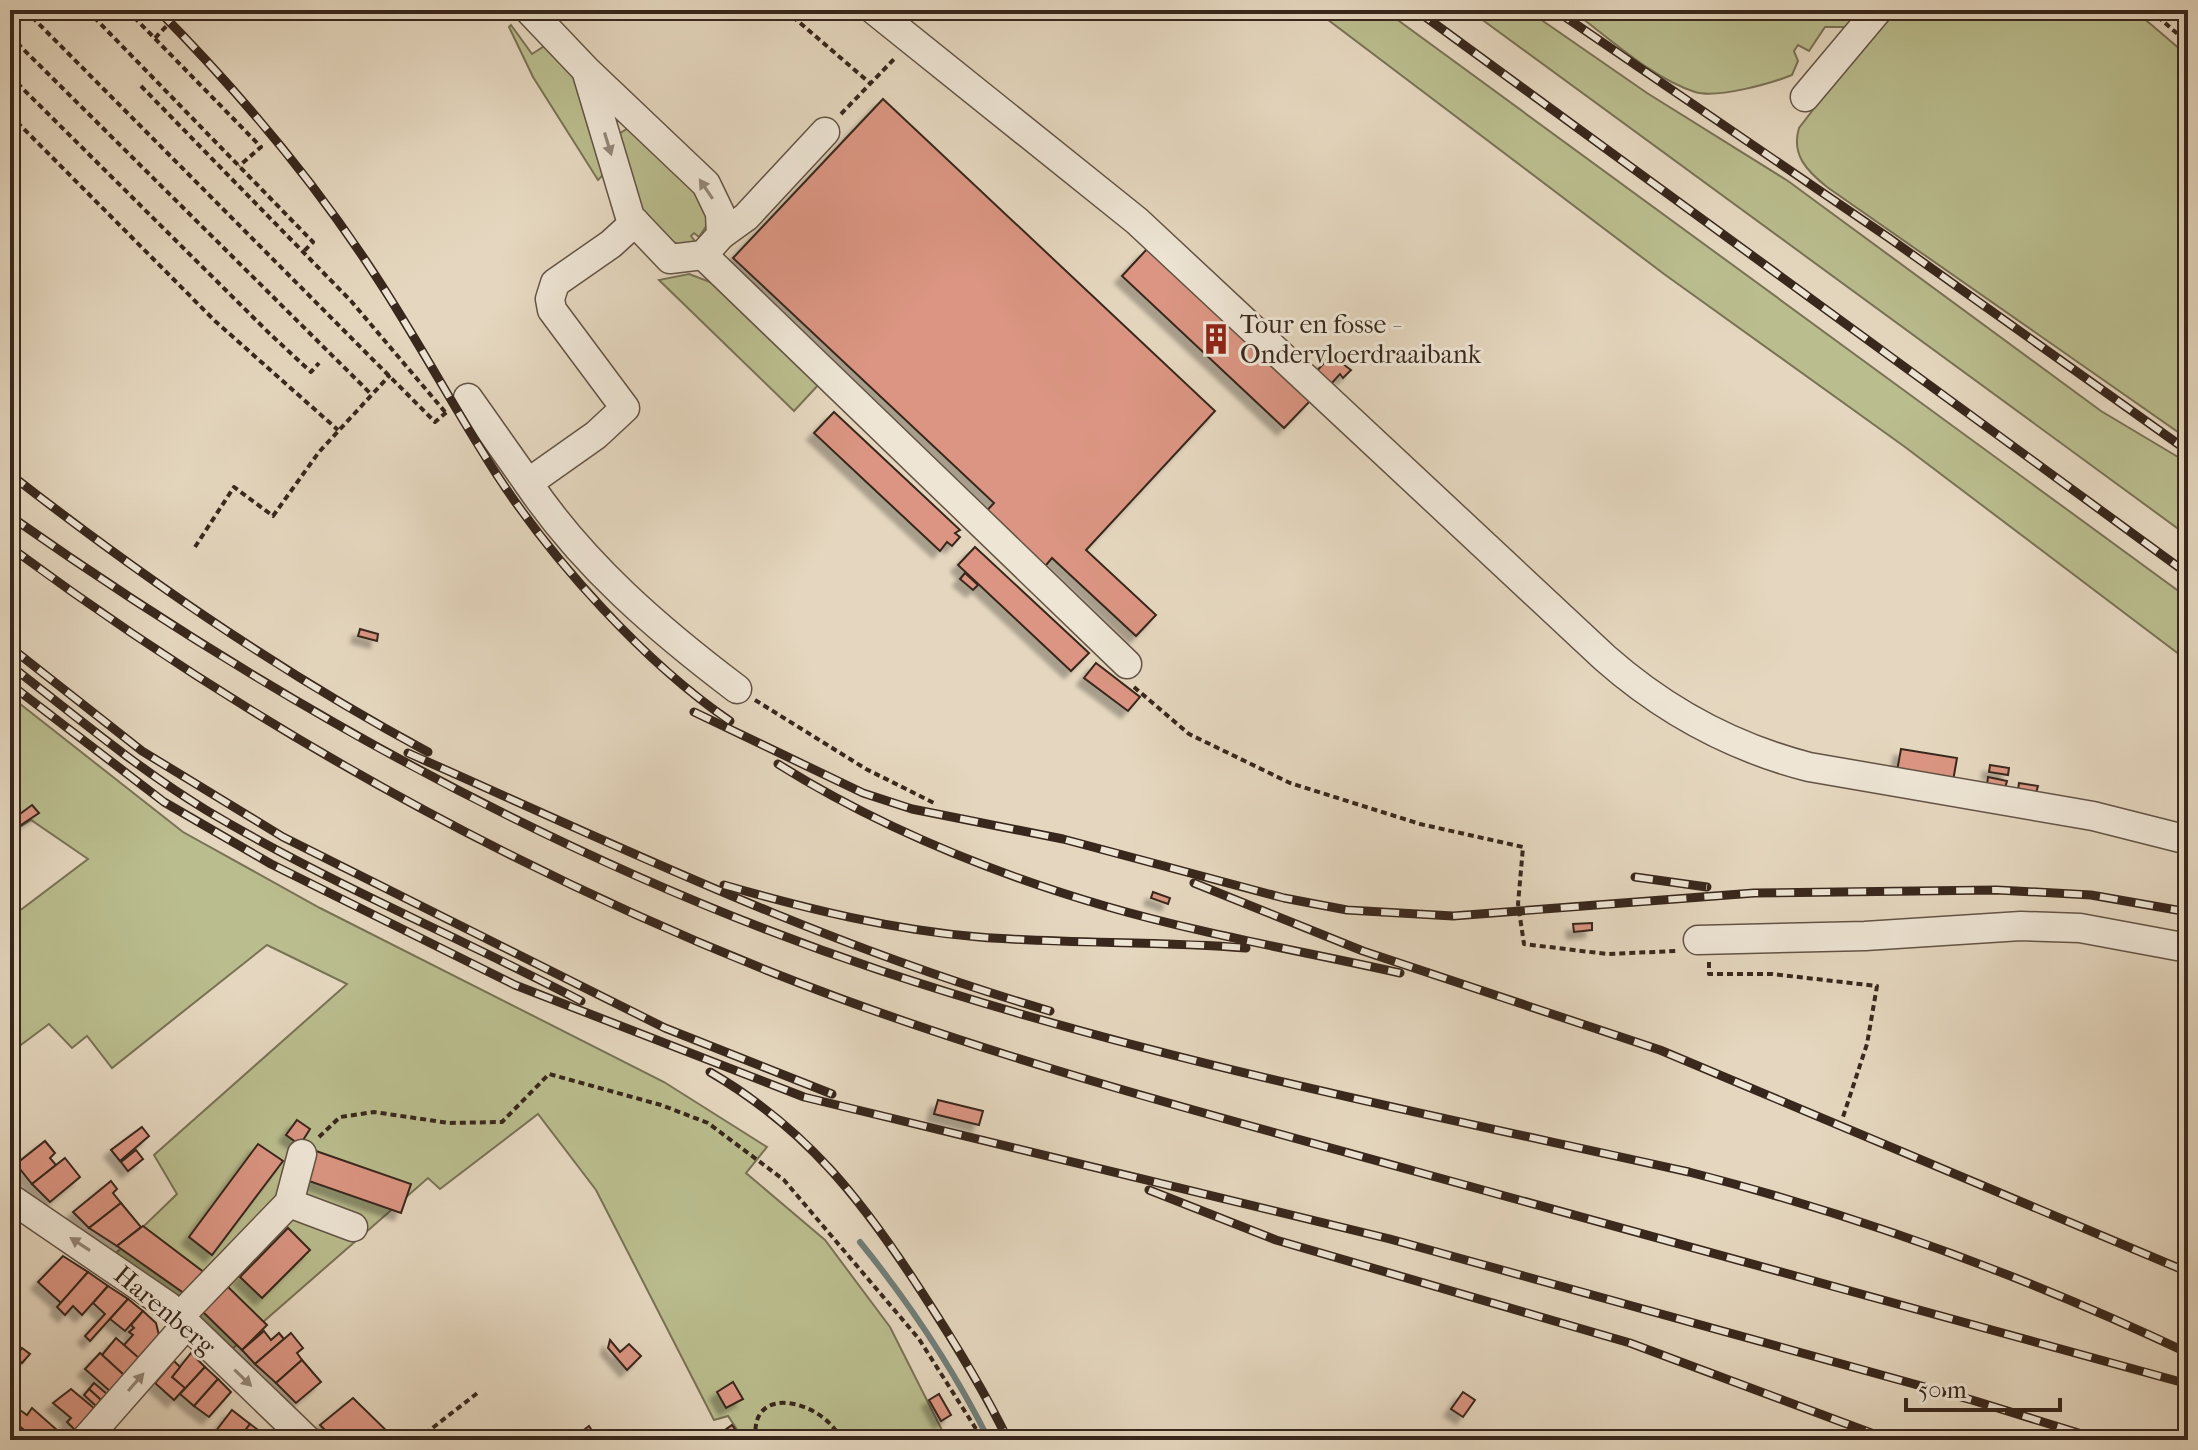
<svg xmlns="http://www.w3.org/2000/svg" width="2198" height="1450" font-family="'IM FELL French Canon',serif">
  <style>
    .green { fill: #babd8e; stroke: #797255; stroke-width: 2 }
    .lines { fill: none; stroke-linecap: round; stroke-linejoin: round }
    .stream { stroke: #707e79; stroke-width: 6 }
    .building { fill: #db9582; stroke: #38271c; stroke-width: 2; filter: url(#shadow) }
    .minor-casing { stroke: #635345; stroke-width: 31 }
    .path { stroke: #38271c; stroke-width: 4; stroke-dasharray: 6 4; stroke-linecap: butt }
    .minor { stroke: #eee5d5; stroke-width: 28 }
    .rail-casing { stroke: #38271c; stroke-width: 9 }
    .rail { stroke: #eee5d5; stroke-width: 6; stroke-dasharray: 18; stroke-linecap: butt }
    .oneway { fill: #938678 }
    .labels { text-anchor: middle; stroke-width: 6; stroke-linejoin: round; paint-order: stroke }
    .poi-label { font-size: 26px; fill: #38271c; stroke: #eee5d5; text-anchor: start }
    .street-label { font-size: 26px; fill: #38271c; stroke: #eee5d5 }
  </style>
  <defs>
    <filter id="shadow"><feDropShadow dx="-7" dy="7" stdDeviation="2" flood-color="#0004"/></filter>
  </defs>
  <rect width="100%" height="100%" fill="#e5d7bf"/>
  <filter id="stains"><feTurbulence type="fractalNoise" baseFrequency=".0025" numOctaves="4"/><feColorMatrix values="0 0 0 0 .2 0 0 0 0 .09 0 0 0 0 .02 0 0 0 .5 -.17"/></filter>
  <radialGradient id="worn" r=".72"><stop offset=".6" stop-color="#630" stop-opacity="0"/><stop offset="1" stop-color="#630" stop-opacity=".3"/></radialGradient>
  <g class="green">
    <path d="M1315,10h69l804,588v63l-283,-214 -241,-173z"/>
    <path d="M1469,10h58l120,83 141,88 313,230 87,52v73z"/>
    <path d="M1571,10h298l-20,17h-24l-16,24 -11,-6 -4,6 4,10 -6,14c-20,8 -75,24 -97,17 -45,-15 -85,-54 -124,-82z"/>
    <path d="M1890,10h244l54,46v383l-361,-252c-20,-16 -36,-32 -28,-59z"/>
    <path d="M511,25l21,29 17,-11 28,27 32,99 -11,11 -65,-103 -24,-50z"/>
    <path d="M630,127l72,62 9,30 -12,18 -5,-4 -3,3 4,5 -5,4 -18,-2 -37,-37 -18,-71z"/>
    <path d="M689,274l29,11 103,97 -27,29 -135,-131z"/>
    <path d="M10,696l173,136 137,76 344,174 103,65 -21,26 79,67 65,87 57,113h-203l-16,-24 -14,4 -118,-230 -58,-76 -98,75 -12,-11 -196,171 -47,-46 -71,-48 63,-61 -23,-39 193,-171 -80,-39 -155,123 -25,-32 -15,12 -23,-24 -39,29v-135l78,-59 -57,-39 -21,13z"/>
  </g>
  <g class="lines">
    <path class="stream" d="M860,1242c51,63 93,126 129,198"/>
  </g>
  <g class="building">
    <path d="M883,99l332,312 -129,139 70,65 -20,21 -84,-78 -11,13 -59,-55 12,-13 -261,-245z"/>
    <path d="M1147,249l163,152 -26,27 -162,-152z"/>
    <path d="M1331,355l20,15 -8,8 -3,-4 -10,11 -14,-13z"/>
    <path d="M834,412l126,118 -5,3 5,4 -8,9 -5,-4 -7,9 -126,-118z"/>
    <path d="M975,547l114,106 -18,18 -113,-106z"/>
    <path d="M965,573l13,12 -5,5 -13,-11z"/>
    <path d="M360,629l18,5 -1,7 -19,-5z"/>
    <path d="M1096,663l44,34 -12,14 -44,-33z"/>
    <path d="M1901,749l56,9 -4,23 -56,-10z"/>
    <path d="M1990,765l19,3 -1,7 -19,-3z"/>
    <path d="M1988,777l19,4 -2,7 -18,-3z"/>
    <path d="M2019,783l19,3 -2,7 -18,-3z"/>
    <path d="M32,805l7,8 -24,16 -5,-5v-12l4,-4 6,6z"/>
    <path d="M1153,892l17,6 -2,6 -17,-6z"/>
    <path d="M1592,923v7l-18,2 -1,-8z"/>
    <path d="M938,1100l45,11 -4,14 -45,-11z"/>
    <path d="M297,1120l13,9 -10,16 -14,-10z"/>
    <path d="M142,1127l7,9 -29,25 -9,-11z"/>
    <path d="M45,1141l10,12 -5,5 6,7 -24,19 -16,-20z"/>
    <path d="M258,1144l25,17 -71,94 -23,-18z"/>
    <path d="M136,1150l7,9 -15,12 -7,-9z"/>
    <path d="M316,1151l95,33 -10,29 -95,-33z"/>
    <path d="M65,1158l15,19 -30,25 -18,-18z"/>
    <path d="M111,1181l6,8 -4,4 8,10 -32,25 -16,-16z"/>
    <path d="M121,1203l20,24 -24,19 -28,-18z"/>
    <path d="M143,1226l62,47 -17,23 -71,-50z"/>
    <path d="M288,1228l22,22 -48,48 -22,-21z"/>
    <path d="M63,1256l25,16 -27,31 -23,-21z"/>
    <path d="M88,1272l20,14 -26,29 -9,-9 -8,9 -8,-8z"/>
    <path d="M225,1284l42,41 -25,25 -42,-41z"/>
    <path d="M108,1286l20,13 -38,42 -5,-5 20,-22 -12,-11z"/>
    <path d="M128,1299l15,12 -18,20 -15,-12z"/>
    <path d="M143,1311l13,12 3,12 -21,23 -14,-13 9,-10 -4,-3 5,-4 -3,-3z"/>
    <path d="M264,1331l7,9 8,-7 5,6 -29,25 -13,-14z"/>
    <path d="M291,1333l12,15 -6,5 5,7 -26,23 -21,-19z"/>
    <path d="M116,1338l24,21 -15,17 -23,-21z"/>
    <path d="M610,1340l10,12 9,-8 12,12 -14,14 -19,-22z"/>
    <path d="M22,1348l8,6 -8,9 -7,-6z"/>
    <path d="M100,1353l25,23 -14,16 -26,-23z"/>
    <path d="M191,1353l14,14 -20,22 -13,-12z"/>
    <path d="M302,1360l19,22 -25,21 -20,-20z"/>
    <path d="M174,1361l6,6 -8,10 13,11 -11,12 -19,-17z"/>
    <path d="M205,1367l13,12 -24,27 -14,-12z"/>
    <path d="M218,1379l13,13 -22,25 -15,-11z"/>
    <path d="M733,1382l10,17 -17,9 -9,-16z"/>
    <path d="M94,1383l13,11 -6,6 -12,-11z"/>
    <path d="M71,1389l24,20 -19,22 -9,-9 4,-4 -18,-15z"/>
    <path d="M89,1389l12,11 -5,6 -12,-11z"/>
    <path d="M1463,1392l12,8 -12,17 -12,-8z"/>
    <path d="M939,1394l12,21 -10,6 -12,-21z"/>
    <path d="M353,1398l40,39 -58,3 -15,-15z"/>
    <path d="M32,1408l25,22 -10,10h-11l-24,-20 8,-10 7,5z"/>
    <path d="M232,1410l18,14 -12,16h-29z"/>
    <path d="M12,1420l24,20h-26z"/>
    <path d="M250,1424l18,13 -3,3h-27z"/>
    <path d="M732,1425l11,15h-32z"/>
    <path d="M589,1426l6,9 -10,5 -5,-7z"/>
  </g>
  <g class="lines">
    <defs>
      <g id="minor">
        <path d="M529,10l57,60 120,114 14,29 1,22 -18,20 -33,4 -40,-42 -44,-147"/>
        <path d="M874,10l263,211 468,437c60,53 126,89 204,109l284,49 95,24"/>
        <path d="M1805,97l73,-87"/>
        <path d="M721,235l25,-18 79,-85"/>
        <path d="M703,255l424,409"/>
        <path d="M468,398l60,85 68,-48 29,-27 -73,-98 -2,-11 5,-16 56,-39 24,-22"/>
        <path d="M528,483c55,82 131,147 209,206"/>
        <path d="M1698,940l167,-4 156,-10 59,2 108,20"/>
        <path d="M10,1198l158,108 139,134"/>
        <path d="M289,1203l64,24"/>
        <path d="M179,1317l110,-114 13,-49"/>
        <path d="M85,1440l102,-116"/>
      </g>
    </defs>
    <use href="#minor" class="minor-casing"/>
    <g class="path">
      <path d="M25,10l410,412 13,-11"/>
      <path d="M87,10l226,232 -9,9"/>
      <path d="M127,10l134,137 -22,19"/>
      <path d="M785,10l86,74"/>
      <path d="M2150,10l38,33"/>
      <path d="M10,36l361,358"/>
      <path d="M155,38l27,-28"/>
      <path d="M10,76l260,258 41,38 8,-9"/>
      <path d="M141,86l210,215 95,112"/>
      <path d="M841,114l55,-57"/>
      <path d="M10,115l205,206 123,109"/>
      <path d="M195,547l39,-60 39,29 46,-64 71,-77"/>
      <path d="M1134,687l55,47 101,49 130,41 103,23 -5,57 6,40 83,10 69,-3"/>
      <path d="M755,700l111,69 70,35"/>
      <path d="M1709,962v12h63l105,12 -10,58 -24,73"/>
      <path d="M319,1137l21,-20 34,-5 75,11 53,-1 47,-48 112,31 47,18 76,57 135,159 64,101"/>
      <path d="M417,1440l63,-49"/>
      <path d="M756,1440c-8,-59 69,-39 85,0"/>
    </g>
    <use href="#minor" class="minor"/>
    <defs>
      <g id="rail">
        <path d="M158,10c80,81 157,172 219,268 42,64 78,132 120,197 56,86 148,188 233,246"/>
        <path d="M1416,10l772,564"/>
        <path d="M1555,10l334,228 299,213"/>
        <path d="M10,474c132,103 271,199 418,278"/>
        <path d="M10,516c269,189 559,351 872,455 264,88 537,141 807,201 172,44 339,105 499,181"/>
        <path d="M10,547c234,173 490,317 761,425 209,83 426,139 643,199 258,71 516,142 774,213"/>
        <path d="M10,647l132,104 141,86 382,191 167,66"/>
        <path d="M10,665c64,50 127,103 196,145 120,72 251,126 375,191"/>
        <path d="M10,684l154,118 107,62 244,121 289,112 586,142 582,161 129,40"/>
        <path d="M694,712l169,81 49,16 151,30 221,59 63,12 106,6 301,-23 243,-3 94,5 97,17"/>
        <path d="M408,753c214,95 416,192 642,258"/>
        <path d="M778,764c99,62 214,109 327,142 96,28 197,45 295,67"/>
        <path d="M1635,877l72,10"/>
        <path d="M1194,883l169,68 297,99 528,222"/>
        <path d="M724,885c83,24 169,45 255,52 89,7 178,4 267,11"/>
        <path d="M710,1072c96,56 152,128 211,219 32,49 62,97 87,149"/>
        <path d="M1149,1190l127,50 354,103 260,97"/>
      </g>
    </defs>
    <use href="#rail" class="rail-casing"/>
    <use href="#rail" class="rail"/>
  </g>
  <defs><path id="oneway-solid" d="M-6-.8H1V-3.2L6.5 0L1 3.2V.8H-6Z" transform="scale(2)"/></defs>
  <g class="oneway">
    <use href="#oneway-solid" transform="translate(608 144) rotate(73)"/>
    <use href="#oneway-solid" transform="translate(706 189) rotate(-124)"/>
    <use href="#oneway-solid" transform="translate(80 1244) rotate(-147)"/>
    <use href="#oneway-solid" transform="translate(243 1378) rotate(44)"/>
    <use href="#oneway-solid" transform="translate(136 1382) rotate(-49)"/>
  </g>
  <defs>
    <symbol id="building-bare" viewBox="-9 -9 18 18"><path d="M-4-6H4V6H1V3H-1V6H-4ZM-2.5-4.3h1.7v1.8h-1.7ZM.8-4.3h1.7v1.8H.8ZM-2.5-1h1.7V.8h-1.7ZM.8-1h1.7V.8H.8Z" fill="#8f2418" stroke="#eee5d5" stroke-width="2.5" paint-order="stroke"/></symbol>
  </defs>
  <g fill-rule="evenodd">
    <use href="#building-bare" x="1194" y="317" width="44" height="44"/>
  </g>
  <g class="labels">
    <g class="poi-label">
      <text x="1240" y="333">Tour en fosse -<tspan x="1240" dy="30">Ondervloerdraaibank</tspan></text>
    </g>
    <g class="street-label">
      <text transform="translate(165 1310) rotate(40)" y="9">Harenberg</text>
    </g>
  </g>
  <rect width="2198" height="1450" fill="none" stroke="#e5d7bf" stroke-width="40"/>
  <rect x="12" y="12" width="2174" height="1426" fill="none" stroke="#38271c" stroke-width="4"/>
  <rect x="20" y="20" width="2158" height="1410" fill="none" stroke="#38271c" stroke-width="2"/>
  <path d="M1906 1398v12h154v-12" fill="none" stroke="#38271c" stroke-width="4"/>
  <text x="1918" y="1398" font-size="24" fill="#38271c" stroke="#eee5d5" stroke-width="6" paint-order="stroke">50 m</text>
  <rect width="100%" height="100%" filter="url(#stains)"/>
  <rect width="100%" height="100%" fill="url(#worn)"/>
</svg>
